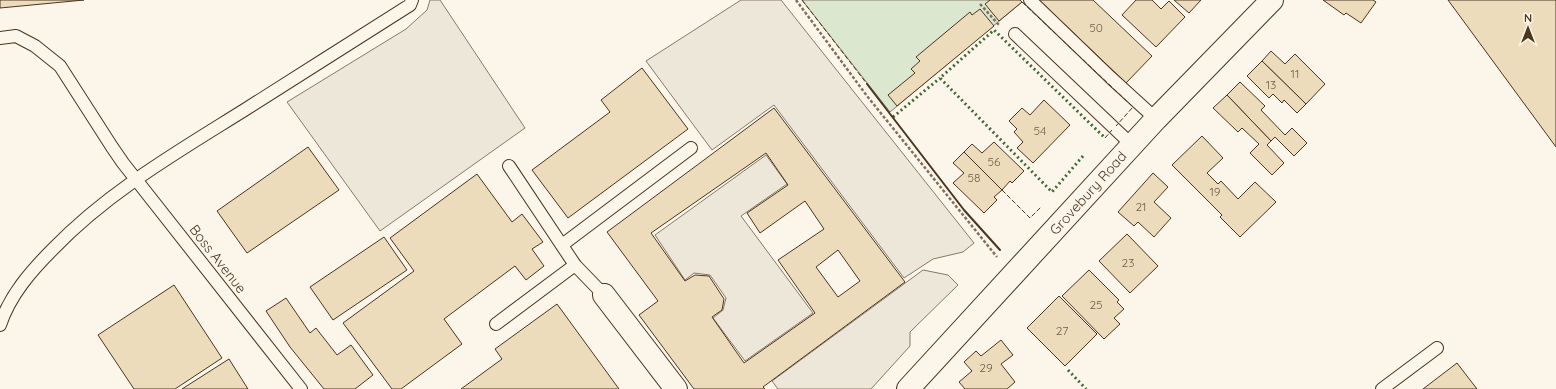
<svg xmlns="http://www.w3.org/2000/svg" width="1556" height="389" font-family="Quicksand,sans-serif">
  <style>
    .green { fill: #dce7d0; stroke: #887966 }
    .parking { fill: #ede7d9; stroke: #887966 }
    .building { fill: #ecdcbc; stroke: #4a3520; fill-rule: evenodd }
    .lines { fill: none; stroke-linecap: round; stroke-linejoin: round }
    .lane-casing { stroke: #4a3520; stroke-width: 14 }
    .street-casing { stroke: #4a3520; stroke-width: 24 }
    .primary-casing { stroke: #4a3520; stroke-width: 24 }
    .path { stroke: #7f6f5c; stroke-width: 2.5; stroke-dasharray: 3 2; stroke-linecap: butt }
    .lane { stroke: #fbf6e9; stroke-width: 12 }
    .street { stroke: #fbf6e9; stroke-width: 22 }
    .primary { stroke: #fbf6e9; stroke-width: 22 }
    .hedge { stroke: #436837; stroke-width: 3; stroke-dasharray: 2 3; stroke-linecap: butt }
    .fence { stroke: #4a3520; stroke-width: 1; stroke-dasharray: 5 2; stroke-linecap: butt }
    .wall { stroke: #4a3520; stroke-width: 2 }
    .labels { text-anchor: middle; stroke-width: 3; stroke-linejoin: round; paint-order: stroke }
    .number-label { font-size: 12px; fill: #725f47 }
    .street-label { font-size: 14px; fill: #4a3520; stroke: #fbf6e9 }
  </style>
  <rect width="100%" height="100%" fill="#fbf6e9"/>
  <path class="green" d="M802,0h218l2,2 -132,110z"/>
  <g class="parking">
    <path d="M430,0h10l85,128 -145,103 -93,-129 119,-73 21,-19z"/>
    <path d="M741,0h40l193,243 -11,9 -30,7 -29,19 -130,-173 -62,45 -66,-89z"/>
    <path d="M766,155l21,29 -46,32 72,97 -68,48 -32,-43 10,-8 3,-12 -16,-23 -16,-2 -9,7 -30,-45z"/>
    <path d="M923,270l25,5 10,10 -48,47v14l-39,43h-93l-6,-8z"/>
  </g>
  <g class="building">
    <path d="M0,0h84l-84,8z"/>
    <path d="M990,0h30l2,2 -23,19 -14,-17z"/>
    <path d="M1039,0h54l59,56 -26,27z"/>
    <path d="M1136,0h16l9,9 8,-8 16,16 -29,30 -34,-32z"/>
    <path d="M1174,0h27l-12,13z"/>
    <path d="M1323,0h50l3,2 -15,21 -15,-10 -2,2z"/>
    <path d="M1448,0h108v147z"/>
    <path d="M980,9l14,17 -97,80 -9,-11 27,-22 -4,-4 9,-8 -4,-4 54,-45 2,3z"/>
    <path d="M1271,51l14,13 10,-10 30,30 -19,20 -44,-43z"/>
    <path d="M1262,61l44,43 -9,9 -13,-13 -2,3 -9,-9 -4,4 -22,-22z"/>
    <path d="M642,68l46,61 -120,89 -36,-48 78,-58 -9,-12z"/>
    <path d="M1240,82l25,24 -4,4 24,25 7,-7 15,15 -13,13 -19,-19 -4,4 -44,-46z"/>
    <path d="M1227,95l44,46 -4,4 17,18 -12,12 -22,-22 9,-9 -17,-16 -4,4 -25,-24z"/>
    <path d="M1044,100l26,25 -37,38 -16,-15 6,-6 -9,-10 3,-3 -8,-8 13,-13 8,7z"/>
    <path d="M774,108l131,174 -142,105 2,2h-71l-55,-74 19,-14 -51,-69zM766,153l22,32 -41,28 13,20 45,-32 19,28 -46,31 37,53 -71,50 -32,-46 10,-7 2,-11 -15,-23 -14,-1 -10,6 -34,-48zM838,250l22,31 -22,16 -22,-30z"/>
    <path d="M1202,136l21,22 -16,15 11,11 3,-3 17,18 17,-17 21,20 -36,35 -20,-20 2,-2 -50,-50z"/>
    <path d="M994,142l30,29 -12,12 -2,-2 -8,9 -38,-38 8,-8 10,9z"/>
    <path d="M308,147l31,43 -92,63 -30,-42z"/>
    <path d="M964,152l38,38 -8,7 3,3 -13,13 -31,-30 11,-10 -11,-10z"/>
    <path d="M1153,173l15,14 -14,15 17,16 -17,19 -16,-15 -4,4 -16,-14z"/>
    <path d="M477,174l35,48 10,-8 21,28 -11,7 12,17 -18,14 -11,-14 -71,53 18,25 -61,45h-9l-49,-66 71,-52 -24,-33z"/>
    <path d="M1127,234l31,32 -28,27 -31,-32z"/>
    <path d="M384,237l23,33 -74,50 -23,-33z"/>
    <path d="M1089,270l30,30 -2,2 7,7 -10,9 6,6 -16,15 -42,-43z"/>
    <path d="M174,285l48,73 -47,31h-41l-36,-54z"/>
    <path d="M1059,296l38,38 -32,32 -38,-38z"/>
    <path d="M286,298l24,35 6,-5 21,27 14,-10 22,30 -18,14h-31l-34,-42 -24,-36z"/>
    <path d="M557,304l62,85h-158l41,-30 -7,-10z"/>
    <path d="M1001,340l12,15 -12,9 14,18 -8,7h-42l-6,-7 13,-11 -8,-9 12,-11 5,5z"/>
    <path d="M229,359l19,30h-66z"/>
    <path d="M1457,363l20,26h-54z"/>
  </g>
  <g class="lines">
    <defs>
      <g id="lane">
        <path d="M1030,0l80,77 46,42"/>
        <path d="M1015,34l117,111"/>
        <path d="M0,38l16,-2 19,10 25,20 52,81 11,16 178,226"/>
        <path d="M509,166l66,99 29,30"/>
        <path d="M562,245l129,-97"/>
        <path d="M496,324l79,-59"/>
        <path d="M0,325c10,-30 31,-54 53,-76 56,-58 126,-98 193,-140 55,-35 109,-69 164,-104l2,-5"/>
        <path d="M1382,389l55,-41"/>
      </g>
      <path id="street" d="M604,295l72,94"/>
      <path id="primary" d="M908,389l248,-270 116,-119"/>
    </defs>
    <use href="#lane" class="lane-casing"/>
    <use href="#street" class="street-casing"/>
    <use href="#primary" class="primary-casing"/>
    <g class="path">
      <path d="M796,0l71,96 130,161"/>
      <path d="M980,4l19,21"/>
    </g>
    <use href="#lane" class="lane"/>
    <use href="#street" class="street"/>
    <use href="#primary" class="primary"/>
    <g class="hedge">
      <path d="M893,117l47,-39"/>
      <path d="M1083,156l-31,36 -112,-114 54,-48 111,108"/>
      <path d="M1068,370l18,19"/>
    </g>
    <g class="fence">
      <path d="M802,0l65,84"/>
      <path d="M1022,2l111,105 -17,19"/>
      <path d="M1105,138l7,-8"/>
      <path d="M1002,190l28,28 11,-11"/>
    </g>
    <path class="wall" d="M867,84l97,126 36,40"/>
  </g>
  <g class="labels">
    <g class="number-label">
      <text x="1096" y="32">50</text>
      <text x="1295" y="78">11</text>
      <text x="1271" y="89">13</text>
      <text x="1040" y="135">54</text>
      <text x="994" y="166">56</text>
      <text x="974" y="182">58</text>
      <text x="1215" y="196">19</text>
      <text x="1141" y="211">21</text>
      <text x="1128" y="267">23</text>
      <text x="1096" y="309">25</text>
      <text x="1062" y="335">27</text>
      <text x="986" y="372">29</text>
    </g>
    <g class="street-label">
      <text transform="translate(1088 193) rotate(-48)" y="5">Grovebury Road</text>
      <text transform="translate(218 259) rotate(52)" y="5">Boss Avenue</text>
    </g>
  </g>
  <g transform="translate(1528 28)" stroke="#fbf6e9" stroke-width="3" paint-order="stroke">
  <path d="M0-3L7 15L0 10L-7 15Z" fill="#4a3520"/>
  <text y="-6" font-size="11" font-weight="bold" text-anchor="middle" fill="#4a3520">N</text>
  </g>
</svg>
